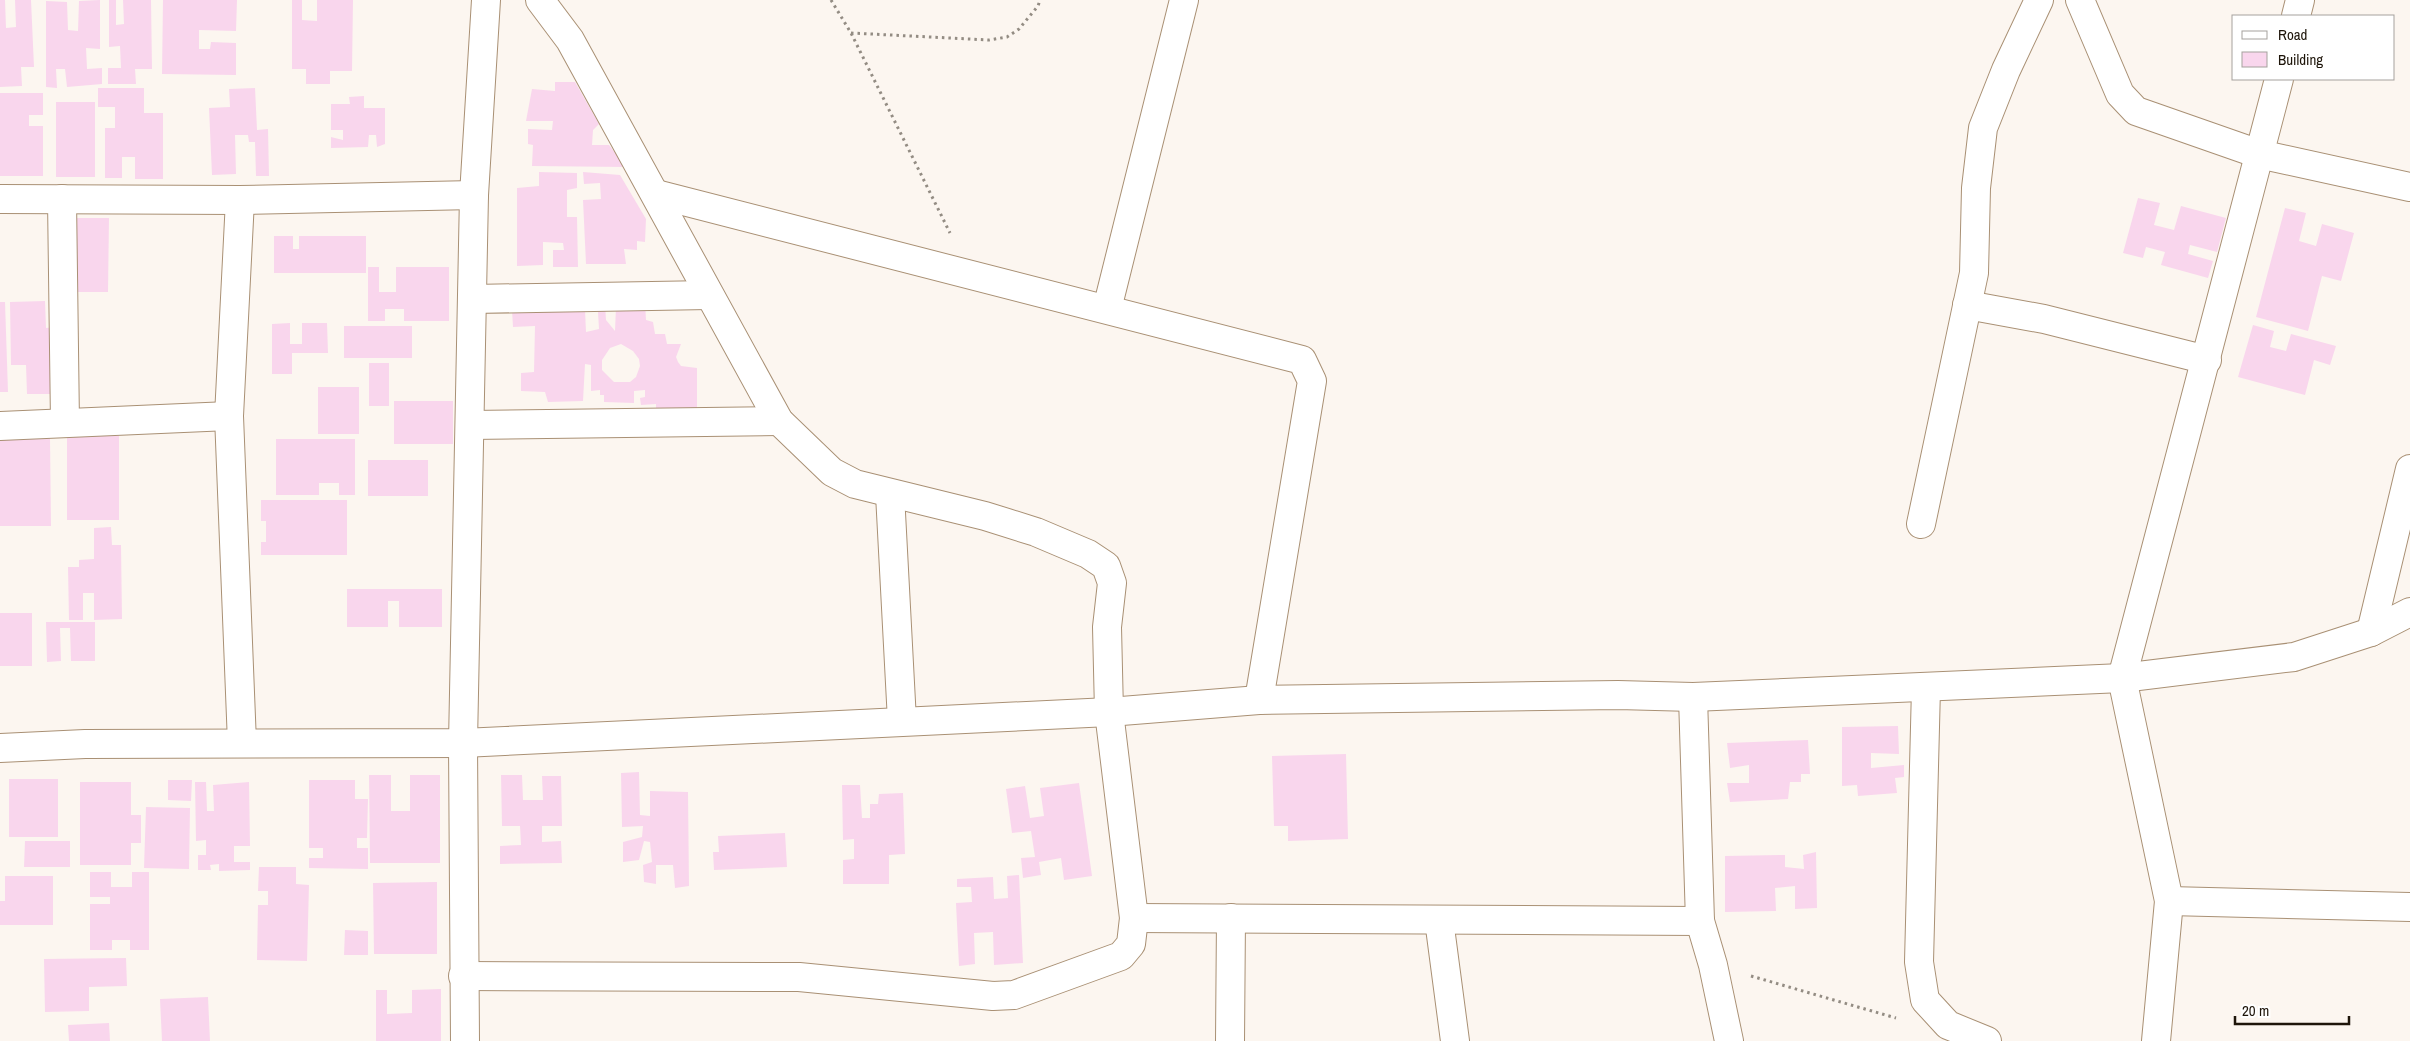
<svg xmlns="http://www.w3.org/2000/svg" width="2410" height="1041" font-family="'Archivo Narrow',sans-serif">
  <style>
    .building { fill: #f9d6ed; fill-rule: evenodd }
    .lines { fill: none; stroke-linecap: round; stroke-linejoin: round }
    .minor-casing { stroke: #a99074; stroke-width: 30 }
    .path { stroke: #938c83; stroke-width: 3; stroke-dasharray: 2.5 4; stroke-linecap: butt }
    .minor { stroke: #fff; stroke-width: 28 }
  </style>
  <rect width="100%" height="100%" fill="#fcf6f0"/>
  <g class="building">
    <path d="M0,0h5l1,28 10,-1 -1,-27h16l3,67h-13l1,19 -22,1z"/>
    <path d="M100,0v49l-14,-1 1,21 15,-1v16l-35,3 -2,-18h-9l1,19 -11,-1v-86l21,1 1,28 10,1 1,-30z"/>
    <path d="M109,0h7v25l8,-1 -1,-24h28l1,69h-17l1,15h-28v-16h13l-1,-22 -11,1z"/>
    <path d="M163,0h74l-1,31 -37,-1v19h11l1,-7 25,1v32l-74,-1z"/>
    <path d="M292,0h10v20l15,1v-21h36l-1,71h-22v13h-24v-15h-14z"/>
    <path d="M555,82h20l24,42 -6,6 -1,15h17l17,22 -94,-1 1,-21 -5,-1v-15l24,1 1,-9h-27l6,-32 23,2z"/>
    <path d="M98,88h46v25h19v66h-28v-22h-13v21h-17v-50h10v-21h-17z"/>
    <path d="M255,88l2,42 11,-1 1,47h-13l-1,-34h-6l-1,-7h-13l1,39 -24,1 -3,-67 21,-1 -1,-18z"/>
    <path d="M0,93h43v22h-14v11h14v50h-43z"/>
    <path d="M364,96v12h21v36l-8,3 -1,-12h-7l-1,12 -37,1v-11l12,3v-10h-12v-26h19l-1,-7z"/>
    <rect x="56" y="102" width="39" height="75"/>
    <path d="M539,172l38,1v15l-10,2v27h10l1,50h-25v-17h11l-1,-7 -20,-1v23l-26,1v-78l22,-2z"/>
    <path d="M583,172l37,3 26,44 -1,23 -8,-1v9l-13,-1 2,15h-40l-3,-64 18,-1 -1,-16 -16,1z"/>
    <path d="M2138,198l22,5 -6,22 20,5 7,-24 45,12 -9,34 -27,-7 -2,9 25,7 -5,17 -47,-13 4,-13 -19,-5 -3,11 -20,-5z"/>
    <path d="M2285,208l21,5 -7,28 17,5 6,-22 32,9 -13,48 -19,-5 -14,55 -52,-14z"/>
    <path d="M73,218h36l-1,74h-37z"/>
    <path d="M274,236h19v13h6v-13h67v37h-92z"/>
    <path d="M368,267h11v25h17v-25h53v54h-45v-12h-19v12h-17z"/>
    <path d="M627,300l18,2 1,18 7,2 2,12h10l2,10h14l-5,13 2,5 3,4 16,2v40l-41,1v-5l-15,1 -1,-7 5,-1v-7l-11,1v12l-30,-1v-7h-4v-5l-9,1v-26l-6,-1 -2,37 -35,1 -3,-10 -24,-1v-18l13,-1 1,-46 -22,1 -1,-17 52,-8 -1,10 22,-2 1,22 13,-3 -1,-17h-5v-8h12l1,16 9,11 1,-24 12,3zM621,344l12,7 6,8 1,7 -4,11 -6,5h-16l-12,-12v-10l8,-12z"/>
    <path d="M45,301l1,27 9,-1 2,67h-30l-1,-29h-15l-1,-63z"/>
    <path d="M0,302h5l3,90h-8z"/>
    <path d="M290,323v21h12v-21h25l1,30h-36v21h-20v-50z"/>
    <path d="M2253,325l21,6 -4,16 16,4 5,-17 45,12 -6,19 -16,-5 -9,35 -67,-18z"/>
    <rect x="344" y="326" width="68" height="32"/>
    <rect x="369" y="363" width="20" height="43"/>
    <rect x="318" y="387" width="41" height="47"/>
    <rect x="394" y="401" width="59" height="43"/>
    <rect x="67" y="436" width="52" height="84"/>
    <path d="M50,438l1,88h-51v-87z"/>
    <path d="M276,439h79v56h-16v-12h-20v12h-43z"/>
    <rect x="368" y="460" width="60" height="36"/>
    <path d="M261,500h86v55h-86v-13h5v-21h-5z"/>
    <path d="M111,527l1,18h9l1,74 -28,1v-27h-11v27h-14l-1,-53h11v-7l15,-1v-31z"/>
    <path d="M347,589h95v38h-43v-26h-11v26h-41z"/>
    <rect x="0" y="613" width="32" height="53"/>
    <path d="M46,622h49v39h-24l-1,-33h-10l1,33 -14,1z"/>
    <path d="M1898,726l1,28 -28,-1v15l33,-3v12l-9,1 2,15 -39,3 -1,-11 -15,1v-59z"/>
    <path d="M1808,740l2,34h-9v8h-11l-2,17 -58,3 -3,-19h22v-18l-19,3 -3,-25z"/>
    <path d="M1346,754l2,85 -60,2v-15h-14l-2,-70z"/>
    <path d="M639,772l1,43 10,1v-25l38,1 1,94 -14,2 -2,-23h-17v19l-12,-2 -1,-17 9,-3 -2,-20 -6,-1 -5,19 -16,2v-20l19,-5 1,-11 -21,1 -1,-54z"/>
    <path d="M369,775h22v36h19v-36h30v88h-70z"/>
    <path d="M501,775h21l1,25h20l-1,-24h19l1,50h-20v16l19,-1 1,22 -62,1v-18l21,-1 -1,-19h-18z"/>
    <rect x="9" y="779" width="49" height="58"/>
    <path d="M168,780h24l-1,21 -23,-1z"/>
    <path d="M309,780h46v19h13l-1,39h-10v10h11v21l-59,-1v-10h14v-10h-14z"/>
    <path d="M80,782h51v33h10v28h-10v22h-51z"/>
    <path d="M195,782h11l1,29h7l-1,-26 36,-3 1,64h-16v16h16v8l-31,1v-7l-9,1 1,5h-13v-15h8v-15l-10,1z"/>
    <path d="M1079,783l13,93 -28,4 -3,-22 -22,4 2,13 -18,3 -2,-20 14,-1 -4,-26 -19,2 -6,-44 19,-3 5,32 14,-2 -4,-28z"/>
    <path d="M842,785h18l2,33h8v-14h8l1,-10 24,-1 2,61 -16,1v29h-46v-24l11,-1v-20l-11,1z"/>
    <path d="M146,807l44,1 -1,61 -45,-1z"/>
    <path d="M785,833l2,34 -73,3 -1,-18h6l-1,-16z"/>
    <path d="M25,841h45v26h-46z"/>
    <path d="M1816,852l1,56 -22,1v-23l-20,2 1,23 -51,1v-56l60,-1v12l19,2 -1,-14z"/>
    <path d="M259,867h37v17l13,1 -2,76 -50,-1 1,-55h10v-14h-10z"/>
    <path d="M90,872h21v15h21v-15h17v78h-19v-10h-18v10h-22v-46h20v-7h-20z"/>
    <path d="M1019,875l4,88 -29,2 -1,-33 -19,1 1,31 -16,2 -3,-63 16,-1 -1,-15h-14v-8l36,-2 1,22 14,-1 -1,-22z"/>
    <path d="M5,876h48v49h-53v-24h5z"/>
    <path d="M437,882v72h-63l-1,-71z"/>
    <path d="M345,930l23,1v24h-24z"/>
    <path d="M126,958l1,28 -38,1v24l-44,1 -1,-53z"/>
    <path d="M441,989v52h-65v-51h11v24l25,-1v-23z"/>
    <path d="M208,997l2,44h-48l-2,-42z"/>
    <path d="M109,1023l1,18h-41l-1,-16z"/>
  </g>
  <g class="lines">
    <defs>
      <g id="minor">
        <path d="M2080,0l40,94 16,17 123,43 151,33"/>
        <path d="M2296,16l4,-16"/>
        <path d="M656,194l646,166 10,21 -53,319"/>
        <path d="M0,199l240,1 234,-5"/>
        <path d="M62,199l3,224"/>
        <path d="M240,200l-11,216 13,327"/>
        <path d="M473,299l236,-4"/>
        <path d="M1967,305l77,14 163,41"/>
        <path d="M1107,309l77,-309"/>
        <path d="M470,425l309,-4"/>
        <path d="M0,426l229,-10"/>
        <path d="M890,494l12,227"/>
        <path d="M1921,524l53,-251 2,-85 7,-60 23,-58 33,-70"/>
        <path d="M2371,632l39,-163"/>
        <path d="M1926,688l-7,274 6,38 23,25 39,16"/>
        <path d="M1693,697l7,224 13,44 16,76"/>
        <path d="M0,748l85,-4 378,-1 646,-31 150,-12 359,-5 75,2 429,-19 172,-21 77,-25 39,-20"/>
        <path d="M2169,901l241,6"/>
        <path d="M1134,918l566,3"/>
        <path d="M1439,920l16,121"/>
        <path d="M463,976l336,1 194,19 21,-1 107,-39 10,-12 3,-26 -25,-206 -2,-85 5,-44 -6,-17 -18,-12 -52,-22 -51,-16 -130,-32 -23,-12 -53,-51 -209,-381 -30,-40"/>
        <path d="M465,1041l-2,-298 11,-548 12,-195"/>
        <path d="M1230,1041l1,-123"/>
        <path d="M2156,1041l13,-140 -47,-223 157,-599"/>
      </g>
    </defs>
    <use href="#minor" class="minor-casing"/>
    <g class="path">
      <path d="M831,0l20,33 99,200"/>
      <path d="M851,33l138,7 18,-3 12,-8 19,-23 2,-6"/>
      <path d="M1751,976l145,42"/>
    </g>
    <use href="#minor" class="minor"/>
  </g>
  <rect x="2232" y="15" width="162" height="65" fill="#ffffff" stroke="#a5a19d"/>
  <rect x="2242" y="31" width="25" height="8" fill="#ffffff" stroke="#a5a19d"/>
  <text x="2278" y="40" font-size="15" fill="#1e150a">Road</text>
  <rect x="2242" y="52" width="25" height="15" fill="#f9d6ed" stroke="#a5a19d"/>
  <text x="2278" y="65" font-size="15" fill="#1e150a">Building</text>
  <path d="M2235 1016v8h114v-8" fill="none" stroke="#1e150a" stroke-width="2.5"/>
  <text x="2242" y="1016" font-size="15" fill="#1e150a" stroke="#ffffff" stroke-width="4" paint-order="stroke">20 m</text>
</svg>
